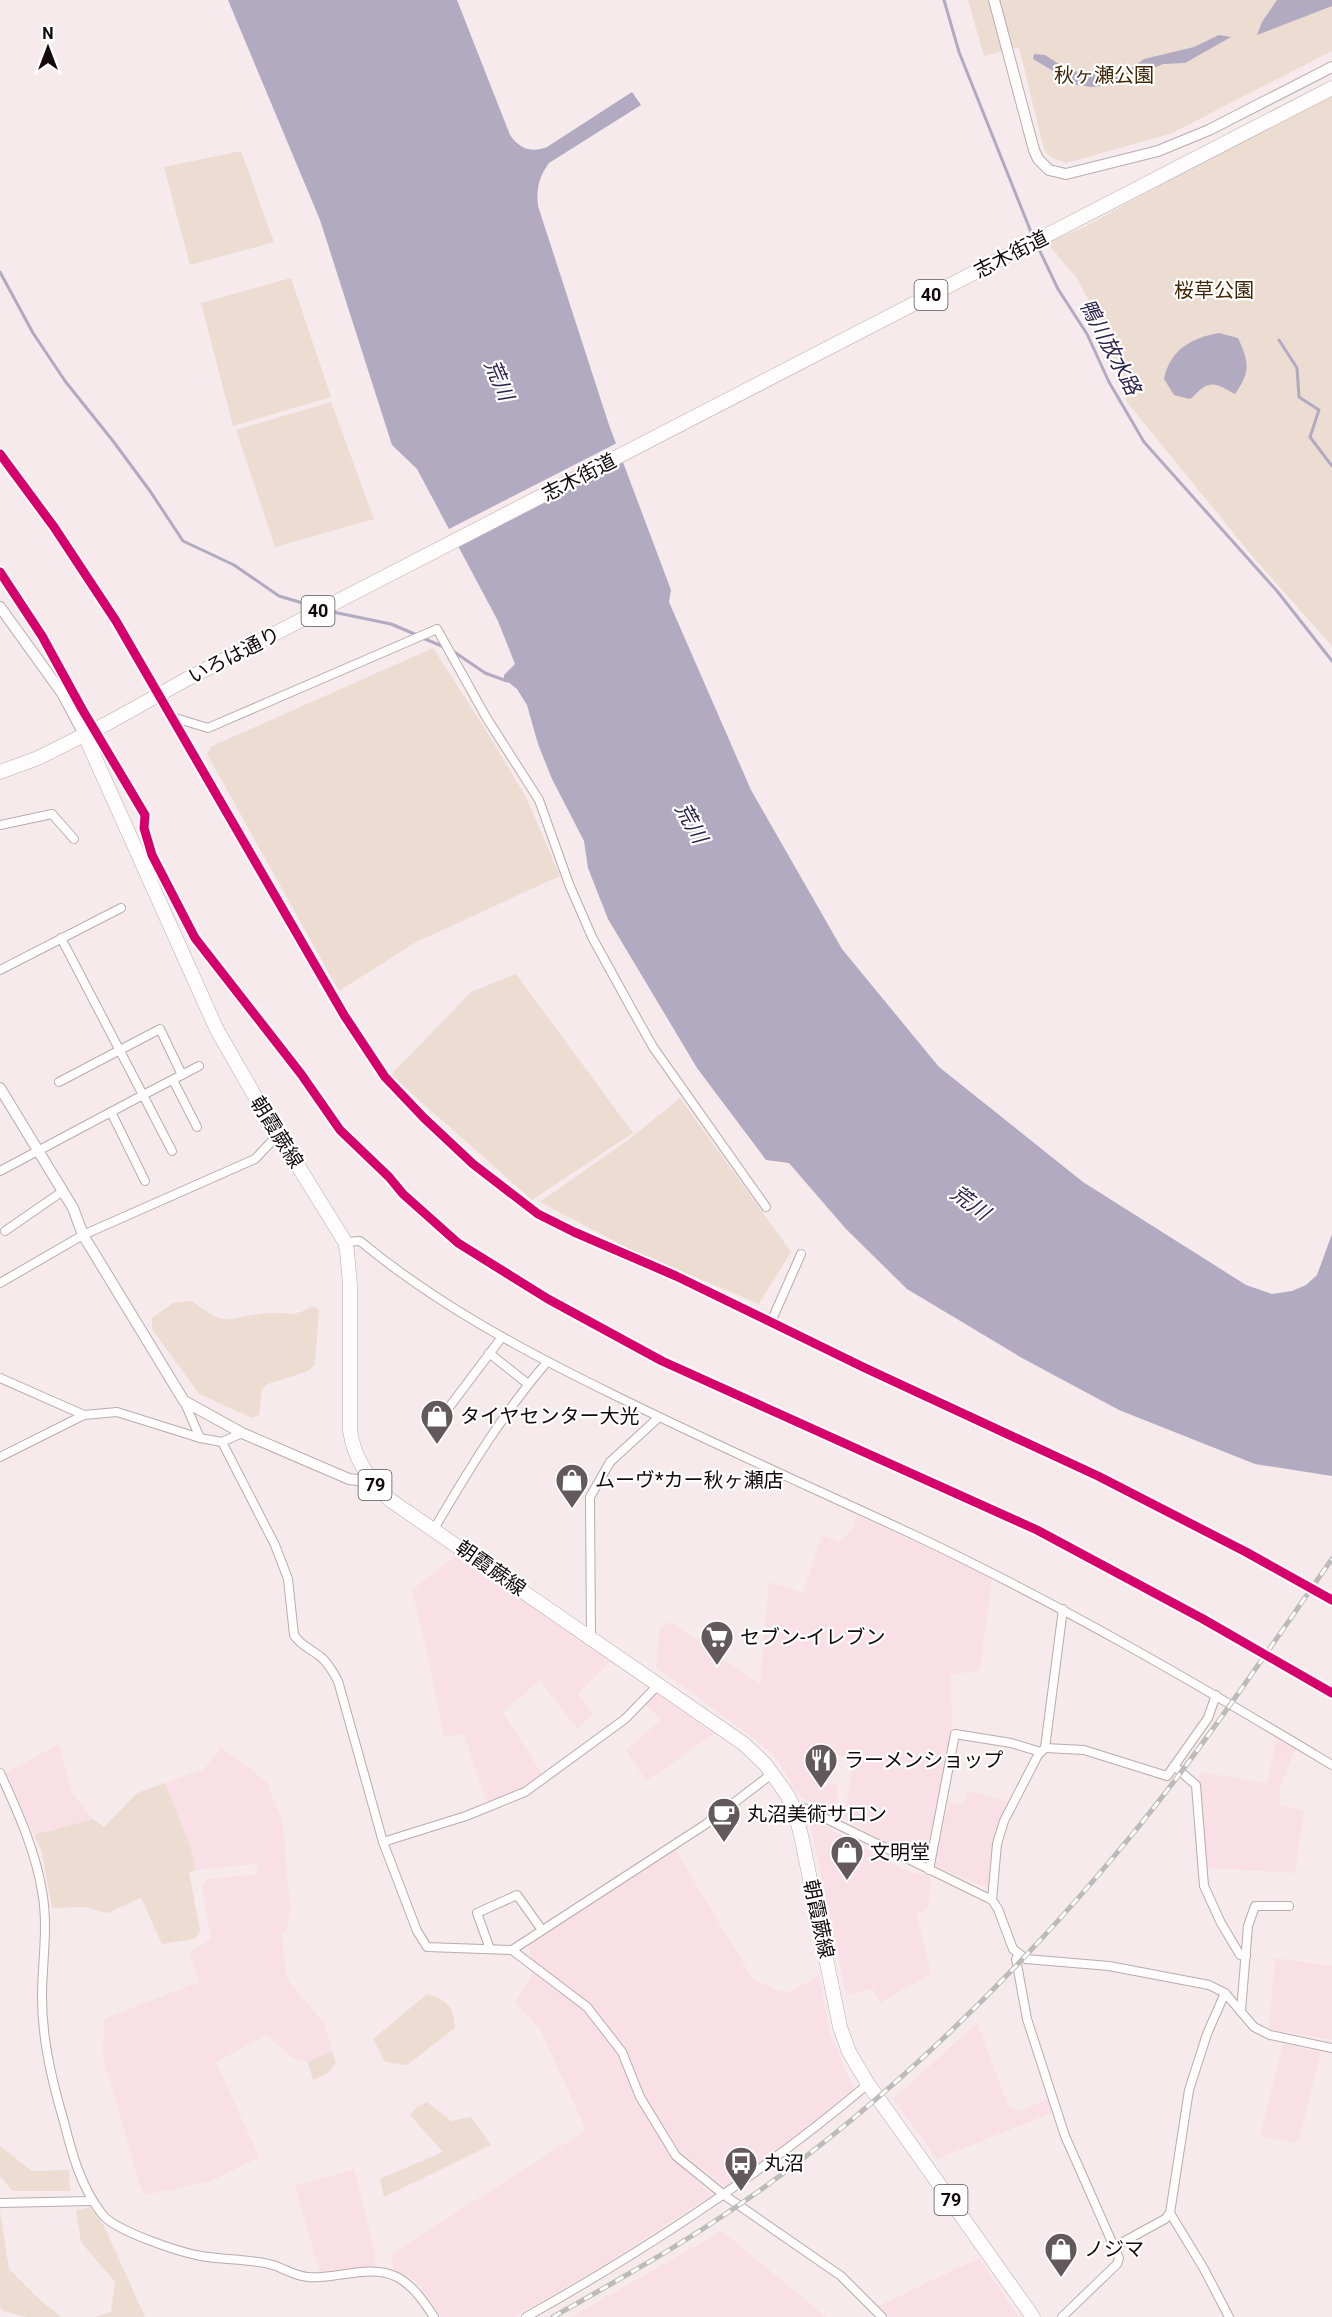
<svg xmlns="http://www.w3.org/2000/svg" width="1332" height="2317" font-family="Roboto,'Noto Sans JP',sans-serif">
  <style>
    .built { fill: #f9e0e7 }
    .green { fill: #eddcd1 }
    .water { fill: #b1aac1 }
    .pier { fill: #f6eaed }
    .lines { fill: none; stroke-linecap: round; stroke-linejoin: round }
    .stream { stroke: #b1aac1; stroke-width: 3 }
    .minor-casing { stroke: #b8acaf; stroke-width: 10 }
    .tertiary-casing { stroke: #b8acaf; stroke-width: 12 }
    .primary-casing { stroke: #b8acaf; stroke-width: 15 }
    .minor { stroke: #fefcfc; stroke-width: 8 }
    .tertiary { stroke: #fefcfc; stroke-width: 10 }
    .primary { stroke: #fefcfc; stroke-width: 14 }
    .rail-casing { stroke: #bcbaba; stroke-width: 5 }
    .rail { stroke: #fff; stroke-width: 3; stroke-dasharray: 9; stroke-linecap: butt }
    .primary-bridge-casing { stroke: #b8acaf; stroke-width: 15; stroke-linecap: butt }
    .primary-bridge { stroke: #fefcfc; stroke-width: 14 }
    .cycleway-casing { stroke: #fff; stroke-width: 13 }
    .cycleway { stroke: #d6006c; stroke-width: 9 }
    .labels { text-anchor: middle; stroke-width: 4.5; stroke-linejoin: round; paint-order: stroke }
    .shield { fill: #fff; stroke: #5a5356; stroke-width: 1.5 }
    .shield-label { font-size: 18px; font-weight: bold; fill: #14090d }
    .park-label { font-size: 20px; fill: #412705; stroke: #fff }
    .street-label { font-size: 20px; fill: #14090d; stroke: #fff }
    .poi-label { font-size: 20px; fill: #14090d; stroke: #fff; text-anchor: start }
    .water-label { font-size: 21px; font-style: italic; fill: #2d244e; stroke: #fff }
  </style>
  <rect width="100%" height="100%" fill="#f6eaed"/>
  <g class="built">
    <path d="M856,1515l136,63 -12,92 -29,5 1,60 -22,110 -10,-3 -4,17 -72,-40 9,-60 -29,-6 -6,26 20,7 -2,29 -38,-20 -20,-35 -22,-20 -100,-73 4,-40 11,-5 89,63 9,-103 34,11 19,-58 18,7 15,-17z"/>
    <path d="M455,1556l155,105 -32,33 16,20 -17,14 -37,-47 -38,31 41,63 -24,14 -32,15 -23,-71 -20,4 -19,-94 -13,-53z"/>
    <path d="M656,1693l58,41 -68,47 -20,-31 36,-31 -17,-14z"/>
    <path d="M1277,1736l19,12 -16,38v19l24,6 -9,62 -90,-5 -7,-89 2,-7 67,11z"/>
    <path d="M59,1744l13,49 21,26 -59,16 -29,-62z"/>
    <path d="M221,1747l45,34 17,42 7,86 -3,23 -5,1 4,41 5,10 33,39 8,28 -24,11 -17,-5 -24,-22 -51,27 43,95 -50,25 -64,13 -5,-10 -37,-128 1,-38 95,-37 -10,-30 22,-13 -9,-53 5,-7 51,-5 -1,-10 -61,6 -6,-24 -25,-63 39,-14z"/>
    <path d="M967,1790l42,12 -20,86 -56,-22 16,-63 15,1z"/>
    <path d="M813,1820l89,49 28,8 -1,30 -13,7 15,59 -51,30 -7,-14 -27,6 -36,-173z"/>
    <path d="M673,1846l80,133 26,12 11,1 29,-17 11,58 24,56 -54,45 -73,54 -46,-35 -37,-56 -19,-46 -37,-47 -56,-40 -5,-21z"/>
    <path d="M1275,1958l57,8v74l-63,-11z"/>
    <path d="M533,1973l51,37 34,44 19,47 37,58 38,36 -107,69 -91,53h-73l-20,-30 -13,-11 -14,-4 -3,-18 195,-124 -46,-101 -25,-26z"/>
    <path d="M977,2023l32,84 10,4 30,-12 5,13 -117,47 -44,-60z"/>
    <path d="M1283,2044l38,8 -22,86 -4,4 -35,-5z"/>
    <path d="M354,2169l21,85v14l-55,4 -25,-86z"/>
    <path d="M722,2231l104,86h-255z"/>
    <path d="M979,2258l40,59h-131l-10,-11z"/>
  </g>
  <g class="green">
    <path d="M968,0h364v51l-162,83 -104,29 -16,-6 -6,-8 -25,-102 -35,9z"/>
    <path d="M1332,96v550l-79,-89 -127,-156 -23,-74 -27,-50 -29,-34 39,-17 126,-69z"/>
    <path d="M241,151l33,91 -84,23 -26,-98z"/>
    <path d="M291,278l40,119 -98,29 -32,-123z"/>
    <path d="M331,402l43,117 -99,28 -39,-117z"/>
    <path d="M433,648l51,79 42,70 34,79 -144,66 -77,49 -132,-237 5,-8z"/>
    <path d="M516,974l117,159 -101,67 -141,-125 80,-83z"/>
    <path d="M680,1098l111,154 -32,52 -128,-54 -91,-48 92,-65z"/>
    <path d="M192,1301c39,30 35,15 76,12 22,-2 22,6 45,-7l6,4 -4,54 -7,7 -40,13 -6,6 -3,25 -7,3 -53,-24 -47,-65v-11l21,-15z"/>
    <path d="M165,1783l25,63 6,24 -7,2 11,59 -5,8 -33,5 -21,-46 -34,15 -23,-6 -32,1 -10,-56 -8,-17 59,-16 11,8 33,-34z"/>
    <path d="M427,1994c21,7 26,12 28,34l-48,37 -22,-3 -12,-23z"/>
    <path d="M332,2051l4,11 -9,12 -14,6 -5,-18z"/>
    <path d="M427,2102l24,19 20,-4 20,28 -107,52 -4,-18 63,-27 -33,-37 7,-8z"/>
    <path d="M0,2146l32,25 37,-1 1,21h-57l-13,-15z"/>
    <path d="M90,2207l14,19 41,91h-51l17,-5 4,-30 -34,-40 -5,-31z"/>
    <path d="M0,2211l9,58 31,31 21,17h-35l-23,-6 -3,-4z"/>
  </g>
  <g class="water">
    <path d="M228,0h229l53,135c10,14 21,18 37,12l85,-55 9,13 -92,58c-10,14 -13,26 -11,43l71,219 62,165 -2,12 82,188 91,159 97,118 144,115 163,103 26,9 20,-3 14,-6 11,-10 15,-41v242l-77,-12 -136,-54 -97,-52 -115,-69 -61,-60 -57,-66 -23,-3 -69,-92 -89,-149 -20,-51 -4,-27 -32,-62 -14,-35 -11,-39 -10,-16 -13,-10v-4l11,-11 -17,-43 -81,-152 -25,-24 -72,-225z"/>
    <path d="M1277,0h55v6l-75,29 5,-13z"/>
    <path d="M1219,35l12,2 -46,26 -22,1 -47,20 -24,3 -15,-2 -44,-26 1,-5 11,1 23,15 16,3 32,-1 13,-2 15,-11 50,-12z"/>
    <path d="M1219,333l19,5c11,24 13,34 -3,56 -12,-6 -21,-15 -34,-5 -4,3 -6,7 -11,10l-16,-4 -10,-16c6,-29 27,-41 55,-46z"/>
  </g>
  <path class="pier" d="M619,442l7,19 -170,87 -9,-18z"/>
  <g class="lines">
    <g class="stream">
      <path d="M944,0l15,52 74,185"/>
      <path d="M1037,245l21,44 29,45 22,48 35,60 133,149 55,70"/>
      <path d="M0,272l33,61 32,48 48,60 37,50 33,50 51,24 45,31 37,11"/>
      <path d="M1279,340l18,28 2,29 20,13 -9,27 22,29"/>
      <path d="M328,611l63,13 26,11"/>
      <path d="M423,638l21,9"/>
      <path d="M450,649l35,24 22,8"/>
    </g>
    <defs>
      <g id="minor">
        <path d="M0,454l54,73 62,94 228,394 41,62 39,41 49,46 65,50 36,18 102,44 189,92 233,108 148,76 86,48"/>
        <path d="M172,717l36,11 229,-99 49,88 53,83 30,84 23,53 38,69 23,41 113,160"/>
        <path d="M0,825l52,-11 22,25"/>
        <path d="M61,938l82,157 56,-29"/>
        <path d="M0,970l121,-62"/>
        <path d="M173,1080l24,47"/>
        <path d="M59,1082l101,-53 22,46"/>
        <path d="M111,1112l34,69"/>
        <path d="M0,1171l143,-76 29,56"/>
        <path d="M5,1231l58,-40"/>
        <path d="M345,1242l15,-1c76,63 164,110 252,153 99,49 201,94 302,141 144,68 282,148 418,230"/>
        <path d="M0,1283l83,-48 172,-76 16,-17 10,-5"/>
        <path d="M771,1322l30,-68"/>
        <path d="M489,1353l39,31"/>
        <path d="M0,1378l84,37"/>
        <path d="M450,1406l52,-69"/>
        <path d="M242,1433l-20,9 53,103 13,34 6,56c7,11 17,14 27,22 8,7 12,15 17,24l45,161 34,89 10,16 85,3 194,-126 67,-51"/>
        <path d="M200,1438l22,4"/>
        <path d="M0,1457l84,-42 33,-3 83,26 -16,-37"/>
        <path d="M434,1529c34,-58 69,-116 113,-167"/>
        <path d="M591,1637l-1,-140 20,-35 48,-44"/>
        <path d="M1045,1748l39,2 83,26 41,-58 8,-23"/>
        <path d="M1174,1766l22,19 8,101 17,37 19,32 6,1"/>
        <path d="M0,1773c18,39 37,81 43,124 5,34 -1,67 -1,100 0,43 10,84 22,125 8,32 17,65 38,92 13,17 77,38 99,42 23,4 51,3 72,9 12,4 22,11 35,12 28,3 62,-14 89,0 17,9 27,25 37,40"/>
        <path d="M793,1806l11,2 188,92 6,9 15,40 13,10 83,7 100,19 16,8 29,34 16,8 62,13"/>
        <path d="M383,1842l83,-26 59,-24 100,-73 34,-35"/>
        <path d="M929,1870l26,-136 56,9 30,9"/>
        <path d="M992,1900l5,-56 7,-23 34,-66 7,-7 18,-139"/>
        <path d="M490,1949l-13,-36 40,-18 25,35"/>
        <path d="M512,1950l75,57 35,45 18,45 36,59 48,39 117,81 41,41"/>
        <path d="M1019,1955l-3,4 11,60 38,117 54,122 -2,6 -55,53"/>
        <path d="M1241,2011l7,-85 7,-20h34"/>
        <path d="M0,2203l92,-2"/>
        <path d="M1170,2213l19,-123 18,-56 18,-41"/>
        <path d="M1114,2247l51,-28 5,-6 34,56 25,48"/>
        <path d="M526,2317c121,-68 236,-143 342,-233"/>
      </g>
      <g id="tertiary">
        <path d="M994,0l40,150 4,9 11,11 17,4 92,-23 51,-21 123,-63"/>
        <path d="M0,607l62,86 23,43"/>
        <path d="M0,1088l73,120 10,27 101,166 58,32 107,46 23,3"/>
      </g>
      <g id="primary">
        <path d="M530,502l802,-414"/>
        <path d="M85,736l132,294 39,68 89,144 2,9 3,34v145c4,30 19,49 40,70l354,244 21,20 21,29 7,13 8,29 39,192 9,25 19,32 165,233"/>
        <path d="M0,772l38,-14 70,-35"/>
      </g>
    </defs>
    <use href="#minor" class="minor-casing"/>
    <use href="#tertiary" class="tertiary-casing"/>
    <use href="#primary" class="primary-casing"/>
    <use href="#minor" class="minor"/>
    <use href="#tertiary" class="tertiary"/>
    <use href="#primary" class="primary"/>
    <defs>
      <path id="rail" d="M553,2317c58,-33 116,-65 171,-102 151,-100 292,-239 407,-379 72,-88 135,-183 201,-277"/>
    </defs>
    <use href="#rail" class="rail-casing"/>
    <use href="#rail" class="rail"/>
    <defs>
      <path id="primary-bridge" d="M108,723l79,-44 343,-177"/>
    </defs>
    <use href="#primary-bridge" class="primary-bridge-casing"/>
    <use href="#primary-bridge" class="primary-bridge"/>
    <defs>
      <g id="cycleway">
        <path d="M0,454l54,73 62,94 228,394 41,62 39,41 49,46 65,50 36,18 102,44 189,92 233,108 148,76 86,48"/>
        <path d="M0,572l42,64 40,73 63,106 -1,13 8,27 43,83 106,136 39,56 49,47 14,17 55,49 90,56 114,62 375,169 166,89 129,74"/>
      </g>
    </defs>
    <use href="#cycleway" class="cycleway-casing"/>
    <use href="#cycleway" class="cycleway"/>
  </g>
  <defs>
    <symbol id="shop-pin" viewBox="-11 -11 22 30"><path d="M0 17L-7.5 6A9.5 9.5 0 1 1 7.5 6Z" fill="#63585b" stroke="#fff"/><path d="M-5-2.5h2.3a2.7 3.5 0 0 1 5.4 0H5L5.5 6h-11ZM-1.5-2.5h3a1.5 2.3 0 0 0-3 0Z" fill="#fff"/></symbol>
    <symbol id="supermarket-pin" viewBox="-11 -11 22 30"><path d="M0 17L-7.5 6A9.5 9.5 0 1 1 7.5 6Z" fill="#63585b" stroke="#fff"/><path d="M-6-5.5h2.5l.6 2H6L4.5 2H-2.5L-4.4-4H-6ZM-1.5 3.2a1.3 1.3 0 1 0 .1 0ZM3 3.2a1.3 1.3 0 1 0 .1 0Z" fill="#fff"/></symbol>
    <symbol id="restaurant-pin" viewBox="-11 -11 22 30"><path d="M0 17L-7.5 6A9.5 9.5 0 1 1 7.5 6Z" fill="#63585b" stroke="#fff"/><path d="M-5-6h1v4h1v-4h1v4h1v-4h1v5L-1.5 .5V6h-2V.5L-5-1ZM5-6V6H3V1.5H1.5Q1.5-4 5-6Z" fill="#fff"/></symbol>
    <symbol id="cafe-pin" viewBox="-11 -11 22 30"><path d="M0 17L-7.5 6A9.5 9.5 0 1 1 7.5 6Z" fill="#63585b" stroke="#fff"/><path d="M-5.5-4.5H6V0H3Q3 3.5 0 3.5H-2.5Q-5.5 3.5-5.5 0ZM3-3.2v2h1.7v-2ZM-6 4.5H4V6H-6Z" fill="#fff"/></symbol>
    <symbol id="bus-pin" viewBox="-11 -11 22 30"><path d="M0 17L-7.5 6A9.5 9.5 0 1 1 7.5 6Z" fill="#63585b" stroke="#fff"/><path d="M-5-6H5V4H4V6H2V4H-2V6H-4V4H-5ZM-3.5-4V0h7V-4ZM-3.5 1.2v1.5H-2V1.2ZM2 1.2v1.5H3.5V1.2Z" fill="#fff"/></symbol>
  </defs>
  <g fill-rule="evenodd">
    <use href="#shop-pin" x="418" y="1397" width="38" height="52"/>
    <use href="#shop-pin" x="553" y="1461" width="38" height="52"/>
    <use href="#supermarket-pin" x="698" y="1618" width="38" height="52"/>
    <use href="#restaurant-pin" x="802" y="1741" width="38" height="52"/>
    <use href="#cafe-pin" x="705" y="1795" width="38" height="52"/>
    <use href="#shop-pin" x="828" y="1833" width="38" height="52"/>
    <use href="#bus-pin" x="722" y="2144" width="38" height="52"/>
    <use href="#shop-pin" x="1042" y="2230" width="38" height="52"/>
  </g>
  <g class="labels">
    <g class="shield">
      <rect x="914.5" y="280" width="33" height="30" rx="4.5"/>
      <rect x="301.5" y="596" width="33" height="30" rx="4.5"/>
      <rect x="358.5" y="1470" width="33" height="30" rx="4.5"/>
      <rect x="934.5" y="2185" width="33" height="30" rx="4.5"/>
    </g>
    <g class="shield-label">
      <text x="931" y="301">40</text>
      <text x="318" y="617">40</text>
      <text x="375" y="1491">79</text>
      <text x="951" y="2206">79</text>
    </g>
    <g class="park-label">
      <text x="1104" y="82">秋ヶ瀬公園</text>
      <text x="1214" y="297">桜草公園</text>
    </g>
    <g class="street-label">
      <text transform="translate(1011 254) rotate(-27)" y="7">志木街道</text>
      <text transform="translate(579 477) rotate(-27)" y="7">志木街道</text>
      <text transform="translate(234 655) rotate(-27)" y="7">いろは通り</text>
      <text transform="translate(277 1132) rotate(58)" y="7">朝霞蕨線</text>
      <text transform="translate(491 1568) rotate(35)" y="7">朝霞蕨線</text>
      <text transform="translate(819 1919) rotate(78)" y="7">朝霞蕨線</text>
    </g>
    <g class="poi-label">
      <text x="460" y="1423">タイヤセンター大光</text>
      <text x="595" y="1487">ムーヴ*カー秋ヶ瀬店</text>
      <text x="740" y="1644">セブン-イレブン</text>
      <text x="844" y="1767">ラーメンショップ</text>
      <text x="747" y="1821">丸沼美術サロン</text>
      <text x="870" y="1859">文明堂</text>
      <text x="764" y="2170">丸沼</text>
      <text x="1084" y="2256">ノジマ</text>
    </g>
    <g class="water-label">
      <text transform="translate(1110 347) rotate(62)" y="7">鴨川放水路</text>
      <text transform="translate(499 380) rotate(67)" y="7">荒川</text>
      <text transform="translate(691 823) rotate(61)" y="7">荒川</text>
      <text transform="translate(970 1203) rotate(36)" y="7">荒川</text>
    </g>
  </g>
  <g transform="translate(48 48)" stroke="#ffffff" stroke-width="4.5" paint-order="stroke">
  <path d="M0-4.5L10 22L0 15L-10 22Z" fill="#14090d"/>
  <text y="-9" font-size="16" font-weight="bold" text-anchor="middle" fill="#14090d">N</text>
  </g>
</svg>
